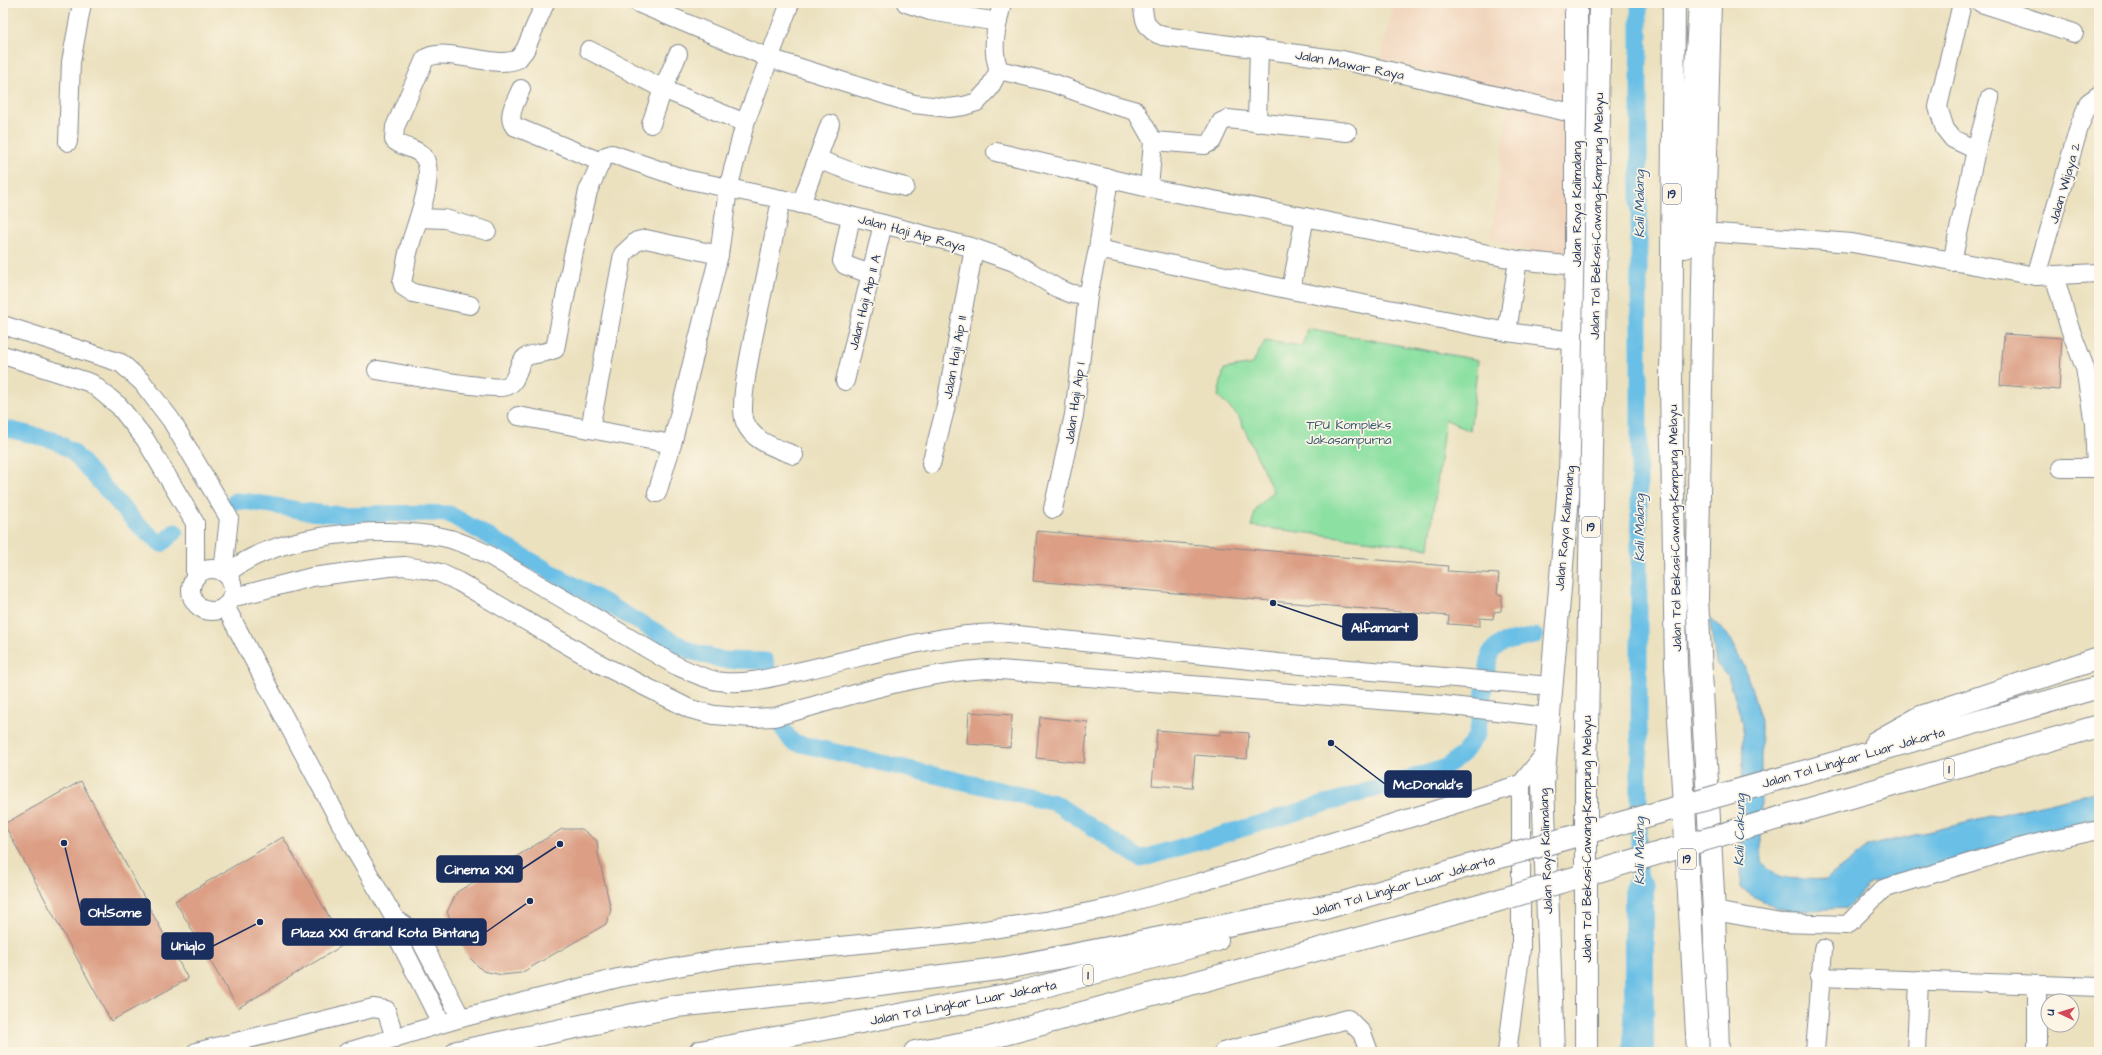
<svg xmlns="http://www.w3.org/2000/svg" width="2102" height="1055" font-family="'Architects Daughter',sans-serif">
  <style>
    .built { fill: #f1d5bd }
    .green { fill: #8ce0a2; stroke: #548880 }
    .water { fill: #69bfe6; stroke: #4277a2 }
    .lines { fill: none; stroke-linecap: round; stroke-linejoin: round }
    .canal { stroke: #69bfe6; stroke-width: 17 }
    .river { stroke: #69bfe6; stroke-width: 30 }
    .building { fill: #dc9f85 }
    .minor-casing { stroke: #83888e; stroke-width: 20 }
    .major-casing { stroke: #83888e; stroke-width: 24 }
    .highway-casing { stroke: #83888e; stroke-width: 24 }
    .minor { stroke: #fff; stroke-width: 18 }
    .major { stroke: #fff; stroke-width: 22 }
    .highway { stroke: #fff; stroke-width: 22 }
    .highway-bridge-casing { stroke: #83888e; stroke-width: 24; stroke-linecap: butt }
    .highway-bridge { stroke: #fff; stroke-width: 22 }
    .labels { text-anchor: middle; stroke-width: 3.5; stroke-linejoin: round; paint-order: stroke }
    .shield { fill: #fcf5e5; stroke: #5e6a86; stroke-width: 1 }
    .shield-label { font-size: 12px; font-weight: bold; fill: #1b2f5e }
    .street-label { font-size: 13px; fill: #1b2f5e; stroke: #fcf5e5 }
    .park-label { font-size: 13px; fill: #375b6f; stroke: #fcf5e5 }
    .water-label { font-size: 14px; font-style: italic; fill: #325a87; stroke: #fcf5e5 }
    .leader { fill: none; stroke: #1b2f5e; stroke-width: 1.5 }
    .callout-dot { fill: #1b2f5e; stroke: #fcf5e5; stroke-width: 1.5 }
    .callout { fill: #1b2f5e; stroke: #1b2f5e; stroke-width: 1.5 }
    .callout-label { font-size: 14px; text-anchor: middle; font-weight: bold; fill: #fff }
  </style>
  <rect width="100%" height="100%" fill="#fcf5e5"/>
  <filter id="ink" filterUnits="userSpaceOnUse"><feTurbulence type="fractalNoise" baseFrequency=".025" numOctaves="2"/><feDisplacementMap in="SourceGraphic" scale="8" xChannelSelector="R" yChannelSelector="G"/><feConvolveMatrix kernelMatrix="1 2 1 2 8 2 1 2 1" color-interpolation-filters="sRGB"/></filter>
  <filter id="wash" filterUnits="userSpaceOnUse"><feTurbulence type="fractalNoise" baseFrequency=".012" numOctaves="4" result="noise"/><feDisplacementMap in="SourceGraphic" scale="16" xChannelSelector="R" yChannelSelector="G"/><feGaussianBlur stdDeviation="0.9" result="paint"/><feColorMatrix in="noise" values="0 0 0 0 0 0 0 0 0 0 0 0 0 0 0 0 0 1.4 0 .05"/><feComposite in="paint" operator="in"/></filter>
  <g filter="url(#wash)">
    <rect width="100%" height="100%" fill="#ebe1bf"/>
    <path class="built" d="M1394,3h182v263l-85,-27 19,-145 -129,-36z"/>
    <path class="green" d="M1307,328l171,32 -8,71 -25,-12 -16,129 -178,-22 5,-17 17,-18 -34,-74 -21,-21 6,-27 28,-5 13,-23 38,5z"/>
    <path class="water" d="M1709,617l18,17 18,34 16,53v141l20,16 44,2 44,-34 230,-55v30l-84,20 -145,43 -18,19 -7,5 -50,3 -18,-2 -36,-20 2,-165 -15,-48 -12,-12z"/>
    <g class="lines">
      <g class="canal">
        <path d="M3,428l50,12 19,11 65,73 24,20 14,-12"/>
        <path d="M235,501c32,1 63,11 95,13 40,2 79,-3 119,0l241,137 33,9 42,1 3,9"/>
        <path d="M783,729l9,13 263,61 86,56 303,-91 19,-14 14,-19 13,-82 11,-10 34,-7"/>
        <path d="M1639,888v-885"/>
      </g>
      <path class="river" d="M1639,888v164"/>
    </g>
    <g id="blocks">
      <g class="building">
        <path d="M2004,334l58,4 -3,52 -59,-5z"/>
        <path d="M1037,531l411,35 -1,5 52,3 -2,20 5,1 -1,16 -7,1 -1,7 -13,-1v8l-32,-2 1,-8 -416,-35z"/>
        <path d="M969,712l43,3 -2,32 -43,-3z"/>
        <path d="M1040,717l48,5 -4,41 -48,-5z"/>
        <path d="M1157,730l63,5v-4l29,2 -2,26 -52,-4 -3,33 -40,-3z"/>
        <path d="M81,781l107,198 -77,42 -107,-197z"/>
        <path d="M562,829h20l15,12 1,13 13,56 -5,14 -85,49 -19,2 -19,-4 -16,-16 -20,-43 10,-20z"/>
        <path d="M283,837l62,107 -107,64 -63,-107z"/>
      </g>
    </g>
  </g>
  <g filter="url(#ink)">
    <use href="#blocks" fill-opacity="0" stroke="#83888e" stroke-width="1"/>
    <g class="lines">
      <defs>
        <g id="minor">
          <path d="M638,3l131,55 145,46 35,4 15,-2 13,-4 12,-13 10,-19c-9,-23 -2,-44 3,-67"/>
          <path d="M906,3l24,8 68,11"/>
          <path d="M1143,3c0,16 3,28 20,33l179,24 234,54"/>
          <path d="M1962,3l-24,104 7,22 8,10 23,11"/>
          <path d="M1981,3l93,30"/>
          <path d="M589,50l74,39 82,34"/>
          <path d="M999,70l54,13 58,21 25,7 17,30 -4,47"/>
          <path d="M521,89c-4,10 -15,27 -7,37l87,36"/>
          <path d="M1257,123l2,-75"/>
          <path d="M651,124l12,-35 15,-35"/>
          <path d="M1153,141l52,4 7,-4 9,-19 7,-3 119,13"/>
          <path d="M68,142l3,-80 11,-59"/>
          <path d="M996,152l153,36 156,29 213,43 58,6"/>
          <path d="M817,159l43,16 45,12"/>
          <path d="M781,199c-7,37 -14,73 -22,110 -4,23 -22,94 -14,113 8,20 31,26 49,33"/>
          <path d="M801,204l29,-80"/>
          <path d="M851,216l-9,45 3,4 25,9"/>
          <path d="M419,218l26,1 42,12"/>
          <path d="M1704,232l148,11 184,33 63,-3"/>
          <path d="M1098,249l193,41 216,42 66,9"/>
          <path d="M1952,262l24,-112 14,-52"/>
          <path d="M2054,275l15,51 16,42 9,56 2,44"/>
          <path d="M2036,276l44,-152 9,-22 10,-7"/>
          <path d="M1291,290l14,-73"/>
          <path d="M470,305l-57,-12 -9,-6 -2,-5c3,-11 4,-22 7,-33 5,-21 29,-75 14,-93 -8,-9 -21,-8 -29,-16l1,-13 30,-68c19,-14 69,11 93,0l7,-9 20,-47"/>
          <path d="M3,325l118,38 21,19 29,38 58,98 -6,54"/>
          <path d="M1507,332l11,-72"/>
          <path d="M3,355l88,28 28,23 26,33 50,84v53"/>
          <path d="M377,370c21,3 117,22 130,16 12,-5 9,-22 19,-29 4,-3 21,-4 29,-8l18,-93 15,-65 13,-29 5,-6 6,-2 73,25 96,20 102,25 91,24 40,14 43,26 15,6 16,2"/>
          <path d="M845,381l38,-157"/>
          <path d="M518,416l154,28"/>
          <path d="M590,429l33,-175 14,-13 9,-2 73,16"/>
          <path d="M931,464l14,-54 29,-162"/>
          <path d="M2061,468h38"/>
          <path d="M657,493l15,-49 47,-189 9,-66 17,-66 45,-120"/>
          <path d="M1053,509l21,-94 14,-119 10,-47 11,-71"/>
          <circle cx="212" cy="590" r="21"/>
          <path d="M226,574c50,-41 154,-49 216,-37 16,3 30,10 45,17l188,111c13,6 27,13 42,16 29,5 60,-5 88,-11 64,-14 128,-36 194,-37l279,30 272,23"/>
          <path d="M231,598l81,-21 77,-10 16,-1 18,3 17,4 19,9 143,83 88,44 24,6 38,3 22,-1c69,-19 141,-44 213,-48l456,36 105,12"/>
          <path d="M225,606l131,246 39,67 4,21 42,83"/>
          <path d="M1714,911l67,12 66,2 36,-36 142,-43 74,-16"/>
          <path d="M395,919l22,14 44,85"/>
          <path d="M1819,977l280,10"/>
          <path d="M2037,986v66"/>
          <path d="M196,1052l177,-44 13,2 9,28"/>
          <path d="M347,1052l114,-34 157,-40 120,-22 214,-21 94,-14 67,-14 85,-24 323,-99 24,-30"/>
          <path d="M1223,1052l125,-33 14,14 7,19"/>
          <path d="M1507,1052l14,-103v-165"/>
          <path d="M1815,1052l8,-103"/>
          <path d="M1916,1052l3,-72"/>
        </g>
        <g id="major">
          <path d="M1710,3l-6,229 -7,367 17,312 4,141"/>
          <path d="M1553,1052l-10,-268 27,-311 6,-207v-263"/>
        </g>
        <g id="highway">
          <path d="M1674,3l-3,383 5,280"/>
          <path d="M1685,247l15,-244"/>
          <path d="M1876,742l45,-25 178,-59"/>
          <path d="M1803,772l296,-85"/>
          <path d="M1799,812l300,-86"/>
          <path d="M1322,909l146,-43"/>
          <path d="M457,1052l219,-46 172,-18 157,-20 331,-64"/>
          <path d="M700,1052l322,-60 195,-52"/>
          <path d="M915,1052l71,-13 493,-133"/>
        </g>
      </defs>
      <use href="#minor" class="minor-casing"/>
      <use href="#major" class="major-casing"/>
      <use href="#highway" class="highway-casing"/>
      <use href="#minor" class="minor"/>
      <use href="#major" class="major"/>
      <use href="#highway" class="highway"/>
      <defs>
        <g id="highway-bridge">
          <path d="M1676,666l22,386"/>
          <path d="M1468,866l335,-94"/>
          <path d="M1479,906l320,-94"/>
          <path d="M1586,1052v-267l14,-782"/>
        </g>
      </defs>
      <use href="#highway-bridge" class="highway-bridge-casing"/>
      <use href="#highway-bridge" class="highway-bridge"/>
    </g>
  </g>
  <g class="labels">
    <g class="shield">
      <rect x="1663" y="184" width="18" height="20" rx="3"/>
      <rect x="1582" y="517" width="18" height="20" rx="3"/>
      <rect x="1944" y="759" width="10" height="20" rx="3"/>
      <rect x="1678" y="849" width="18" height="20" rx="3"/>
      <rect x="1083" y="965" width="10" height="20" rx="3"/>
    </g>
    <g class="shield-label">
      <text x="1672" y="198">19</text>
      <text x="1591" y="531">19</text>
      <text x="1949" y="773">1</text>
      <text x="1687" y="863">19</text>
      <text x="1088" y="979">1</text>
    </g>
    <g class="street-label">
      <text transform="translate(1350 64) rotate(11)" y="5">Jalan Mawar Raya</text>
      <text transform="translate(2064 183) rotate(-74)" y="5">Jalan Wijaya 2</text>
      <text transform="translate(1576 204) rotate(-90)" y="5">Jalan Raya Kalimalang</text>
      <text transform="translate(1596 216) rotate(-89)" y="5">Jalan Tol Bekasi–Cawang–Kampung Melayu</text>
      <text transform="translate(912 232) rotate(15)" y="5">Jalan Haji Aip Raya</text>
      <text transform="translate(864 302) rotate(-76)" y="5">Jalan Haji Aip II A</text>
      <text transform="translate(954 357) rotate(-80)" y="5">Jalan Haji Aip II</text>
      <text transform="translate(1074 403) rotate(-82)" y="5">Jalan Haji Aip I</text>
      <text transform="translate(1564 528) rotate(-85)" y="5">Jalan Raya Kalimalang</text>
      <text transform="translate(1674 528) rotate(-91)" y="5">Jalan Tol Bekasi–Cawang–Kampung Melayu</text>
      <text transform="translate(1853 757) rotate(-16)" y="5">Jalan Tol Lingkar Luar Jakarta</text>
      <text transform="translate(1586 839) rotate(-90)" y="5">Jalan Tol Bekasi–Cawang–Kampung Melayu</text>
      <text transform="translate(1545 851) rotate(-92)" y="5">Jalan Raya Kalimalang</text>
      <text transform="translate(1403 885) rotate(-16)" y="5">Jalan Tol Lingkar Luar Jakarta</text>
      <text transform="translate(963 1002) rotate(-11)" y="5">Jalan Tol Lingkar Luar Jakarta</text>
    </g>
    <g class="park-label">
      <text x="1349" y="429">TPU Kompleks<tspan x="1349" dy="15">Jakasampurna</tspan></text>
    </g>
    <g class="water-label">
      <text transform="translate(1639 204) rotate(-90)" y="5">Kali Malang</text>
      <text transform="translate(1639 528) rotate(-90)" y="5">Kali Malang</text>
      <text transform="translate(1739 830) rotate(-89)" y="5">Kali Cakung</text>
      <text transform="translate(1639 851) rotate(-90)" y="5">Kali Malang</text>
    </g>
  </g>
  <path class="leader" d="M1273 603L1343 627M1331 743L1385 784M560 844L522 869M64 843L81 912M530 901L486 932M260 922L213 946"/>
  <g class="callout-dot">
    <circle cx="1273" cy="603" r="4"/>
    <circle cx="1331" cy="743" r="4"/>
    <circle cx="560" cy="844" r="4"/>
    <circle cx="64" cy="843" r="4"/>
    <circle cx="530" cy="901" r="4"/>
    <circle cx="260" cy="922" r="4"/>
  </g>
  <g class="callout">
    <rect x="1343" y="614" width="74" height="26" rx="4"/>
    <rect x="1385" y="771" width="86" height="26" rx="4"/>
    <rect x="437" y="856" width="85" height="26" rx="4"/>
    <rect x="81" y="899" width="69" height="26" rx="4"/>
    <rect x="283" y="919" width="203" height="26" rx="4"/>
    <rect x="162" y="933" width="51" height="26" rx="4"/>
  </g>
  <g class="callout-label">
    <text x="1380" y="632">Alfamart</text>
    <text x="1428" y="789">McDonald's</text>
    <text x="479" y="874">Cinema XXI</text>
    <text x="115" y="917">Oh!Some</text>
    <text x="385" y="937">Plaza XXI Grand Kota Bintang</text>
    <text x="188" y="950">Uniqlo</text>
  </g>
  <rect width="2102" height="1055" fill="none" stroke="#fcf5e5" stroke-width="16"/>
  <g transform="translate(2060 1013) rotate(274)"><circle r="19" fill="#fcf5e5" stroke="#a2a6af"/>
  <path d="M0-3L7 15L0 10L-7 15Z" fill="#d1495b"/>
  <text y="-6" font-size="11" font-weight="bold" text-anchor="middle" fill="#1b2f5e">U</text>
  </g>
</svg>
